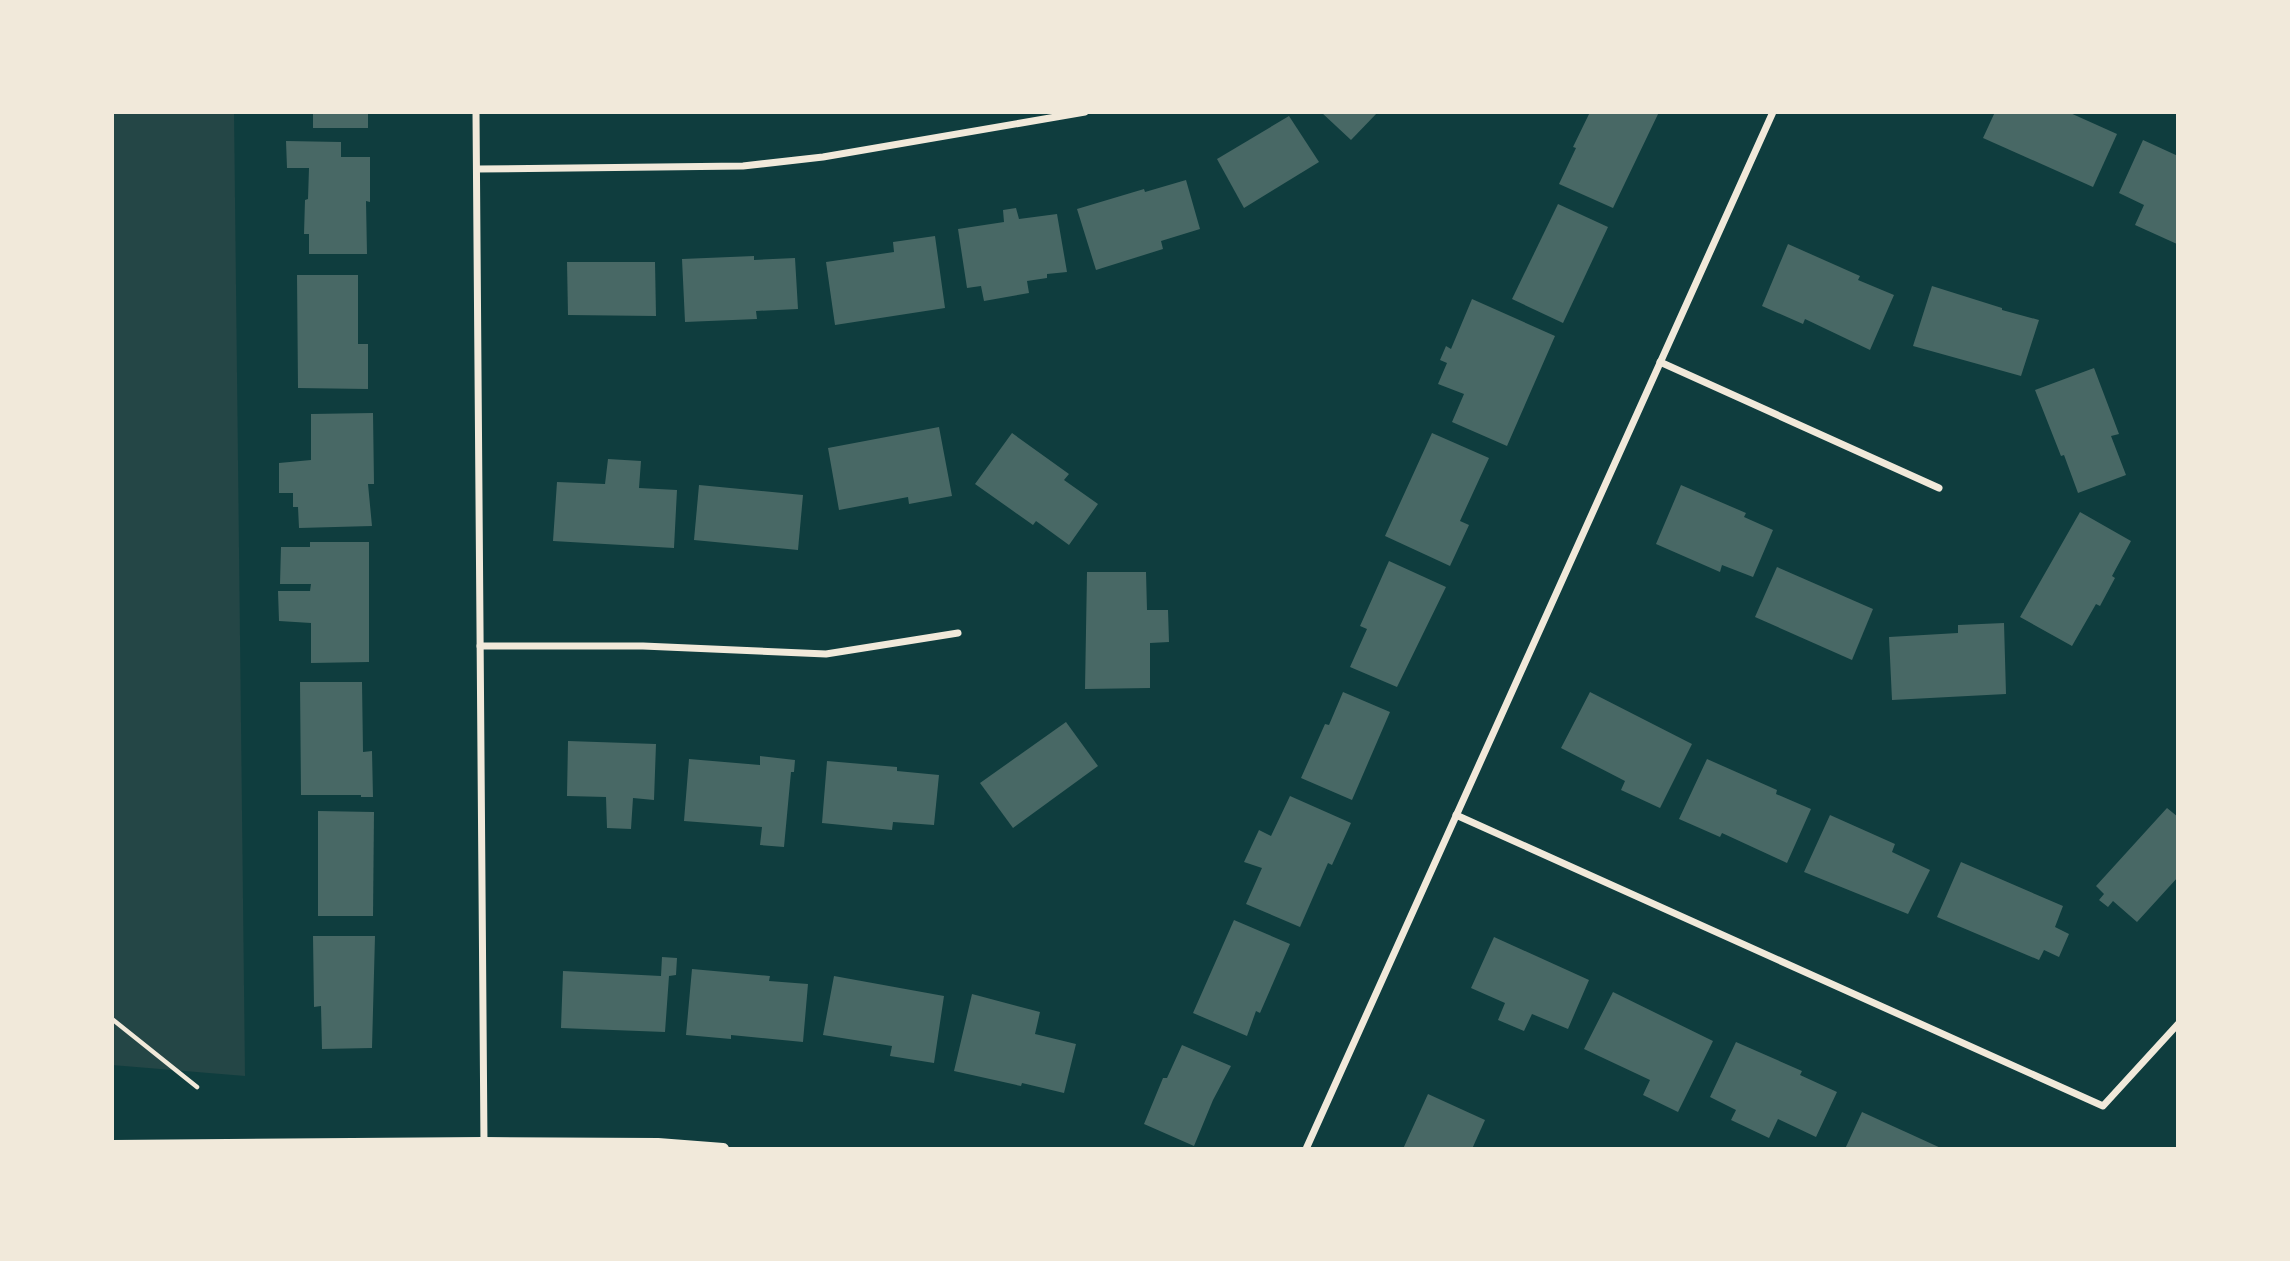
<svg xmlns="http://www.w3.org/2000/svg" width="2290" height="1261" font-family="Cabin,sans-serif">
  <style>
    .green { fill: #244646 }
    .building { fill: #486865 }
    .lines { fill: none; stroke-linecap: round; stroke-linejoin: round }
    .path { stroke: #f1e9da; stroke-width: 4.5 }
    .minor { stroke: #f1e9da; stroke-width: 7 }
    .tertiary { stroke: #f1e9da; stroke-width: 12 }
  </style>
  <rect width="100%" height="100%" fill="#0f3d3e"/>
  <path class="green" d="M112,112h122l11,964 -133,-11z"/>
  <g class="building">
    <rect x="313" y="112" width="55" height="16"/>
    <path d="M1321,112h57l-27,28z"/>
    <path d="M1590,112h69l-46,96 -54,-24 17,-36 -3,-1z"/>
    <path d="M1995,112h73l49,22 -24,53 -110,-49z"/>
    <path d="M1289,116l30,46 -75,46 -27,-49z"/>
    <path d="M2143,140l35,16 -1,88 -42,-19 9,-20 -25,-12z"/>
    <path d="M286,141l55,1v15h29v45l-4,-1 1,53h-58v-20h-5l1,-34 3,-1 1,-31h-22z"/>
    <path d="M1186,180l14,49 -39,12 2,8 -67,21 -19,-61 67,-20 1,3z"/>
    <path d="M1558,204l50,23 -45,96 -51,-24z"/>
    <path d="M1016,208l3,11 38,-5 10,58 -20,2v4l-20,3 2,12 -45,8 -3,-15 -14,2 -9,-59 46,-7 -1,-12z"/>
    <path d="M935,236l10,72 -110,17 -9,-63 68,-10 -1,-10z"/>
    <path d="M1788,244l72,32 -2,4 36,15 -24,55 -65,-31 -2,5 -41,-18z"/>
    <path d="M754,256v4l41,-2 3,51 -42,2 1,8 -72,3 -3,-63z"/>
    <path d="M567,262h88l1,54 -88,-1z"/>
    <path d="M297,275h61v69h10v45l-70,-1z"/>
    <path d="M1932,286l70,22v2l37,10 -18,56 -108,-30z"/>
    <path d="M1472,299l83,37 -48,110 -55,-24 12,-28 -26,-10 9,-21 -7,-3 6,-14 5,3z"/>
    <path d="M2094,368l25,66 -8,2 15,39 -48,18 -14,-38 -3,1 -26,-66z"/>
    <path d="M373,413l1,71h-6l4,42 -73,2 -1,-21h-5v-14h-14v-30l32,-3v-46z"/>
    <path d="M939,427l13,69 -43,8 -1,-7 -69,13 -11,-62z"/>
    <path d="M1012,433l57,41 -5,6 34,24 -29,41 -33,-24 -3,4 -58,-41z"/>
    <path d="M1432,433l57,25 -29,63 9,4 -19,41 -65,-30z"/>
    <path d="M608,459l33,2 -2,27 38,2 -3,58 -121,-7 4,-59 48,2z"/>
    <path d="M699,485l104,10 -5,55 -104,-10z"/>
    <path d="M1681,485l65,28 -2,4 29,13 -20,47 -31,-12 -2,7 -64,-28z"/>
    <path d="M2080,512l51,29 -19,35 3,2 -15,28 -4,-2 -24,42 -52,-29z"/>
    <path d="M310,542h59v120l-58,1v-40l-32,-2 -1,-30h32l1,-7h-31l1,-37h29z"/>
    <path d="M1389,561l57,26 -49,100 -47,-20 17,-38 -7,-3z"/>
    <path d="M1777,567l96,42 -21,51 -97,-43z"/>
    <path d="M1087,572h59l1,38h21l1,32 -19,1v45l-65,1z"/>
    <path d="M2004,623l2,71 -114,6 -3,-63 69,-4v-8z"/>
    <path d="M300,682h62l1,70 9,-1 1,46h-12v-2h-60z"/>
    <path d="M1343,692l47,20 -38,88 -51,-22 24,-54 4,1z"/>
    <path d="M1590,692l102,52 -32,64 -39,-18 4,-9 -64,-33z"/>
    <path d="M1066,722l32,44 -85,62 -33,-45z"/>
    <path d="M568,741l88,3 -2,56 -21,-2 -2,31 -24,-1 -1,-31 -39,-1z"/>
    <path d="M760,756l35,4 -1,12h-3l-7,75 -24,-2 2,-18 -78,-6 5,-62 71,6z"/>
    <path d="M1707,759l70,31 -1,4 35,15 -24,54 -65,-30 -2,4 -41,-18z"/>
    <path d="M827,761l70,6v4l42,4 -5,50 -41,-3 -1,8 -70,-7z"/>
    <path d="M1290,796l61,27 -19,42 -4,-2 -28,64 -54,-23 16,-36 -18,-6 15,-32 12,6z"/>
    <path d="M2167,808l11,9v60l-41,45 -24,-21 -5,6 -9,-7 5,-6 -8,-8z"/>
    <path d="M318,811l56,1 -1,104h-55z"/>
    <path d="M1830,815l65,29 -3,8 38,18 -22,44 -104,-42z"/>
    <path d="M1961,862l102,44 -8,21 14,7 -10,23 -15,-7 -5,10 -102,-43z"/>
    <path d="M1234,920l56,24 -30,69 -4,-2 -9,25 -54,-23z"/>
    <path d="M313,936h62l-3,112 -50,1 -1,-43 -7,1z"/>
    <path d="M1494,937l95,43 -21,49 -36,-15 -8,17 -26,-11 7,-17 -34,-15z"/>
    <path d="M662,957l15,1 -1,17 -7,1 -4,56 -104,-4 2,-57 98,5z"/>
    <path d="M692,969l78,7 -1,5 39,3 -5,58 -72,-7v4l-45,-4z"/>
    <path d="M834,976l110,20 -10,67 -44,-7 2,-10 -69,-11z"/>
    <path d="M1613,992l100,49 -35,71 -35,-17 7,-15 -66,-31z"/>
    <path d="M972,994l68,18 -5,22 41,10 -12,49 -42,-10 -1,3 -67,-15z"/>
    <path d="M1736,1042l66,29 -2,4 37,17 -21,45 -38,-18 -9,19 -38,-18 5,-10 -26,-13z"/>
    <path d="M1182,1045l49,21 -18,34 -19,46 -50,-22 19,-46h4z"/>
    <path d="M1428,1094l57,26 -13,29h-69z"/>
    <path d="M1862,1112l81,37h-98z"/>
  </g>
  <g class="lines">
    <path class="path" d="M112,1019l85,68"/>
    <g class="minor">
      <path d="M476,112l8,1032"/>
      <path d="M477,169l266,-3 80,-9 262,-45"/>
      <path d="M1660,362l279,126"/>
      <path d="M480,646h163l183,8 132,-21"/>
      <path d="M1456,815l647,291 75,-82"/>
      <path d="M1306,1149l467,-1037"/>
    </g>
    <path class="tertiary" d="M112,1146l372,-3 174,1 65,5"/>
  </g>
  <rect width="2290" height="1261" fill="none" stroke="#f1e9da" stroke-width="228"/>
</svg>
